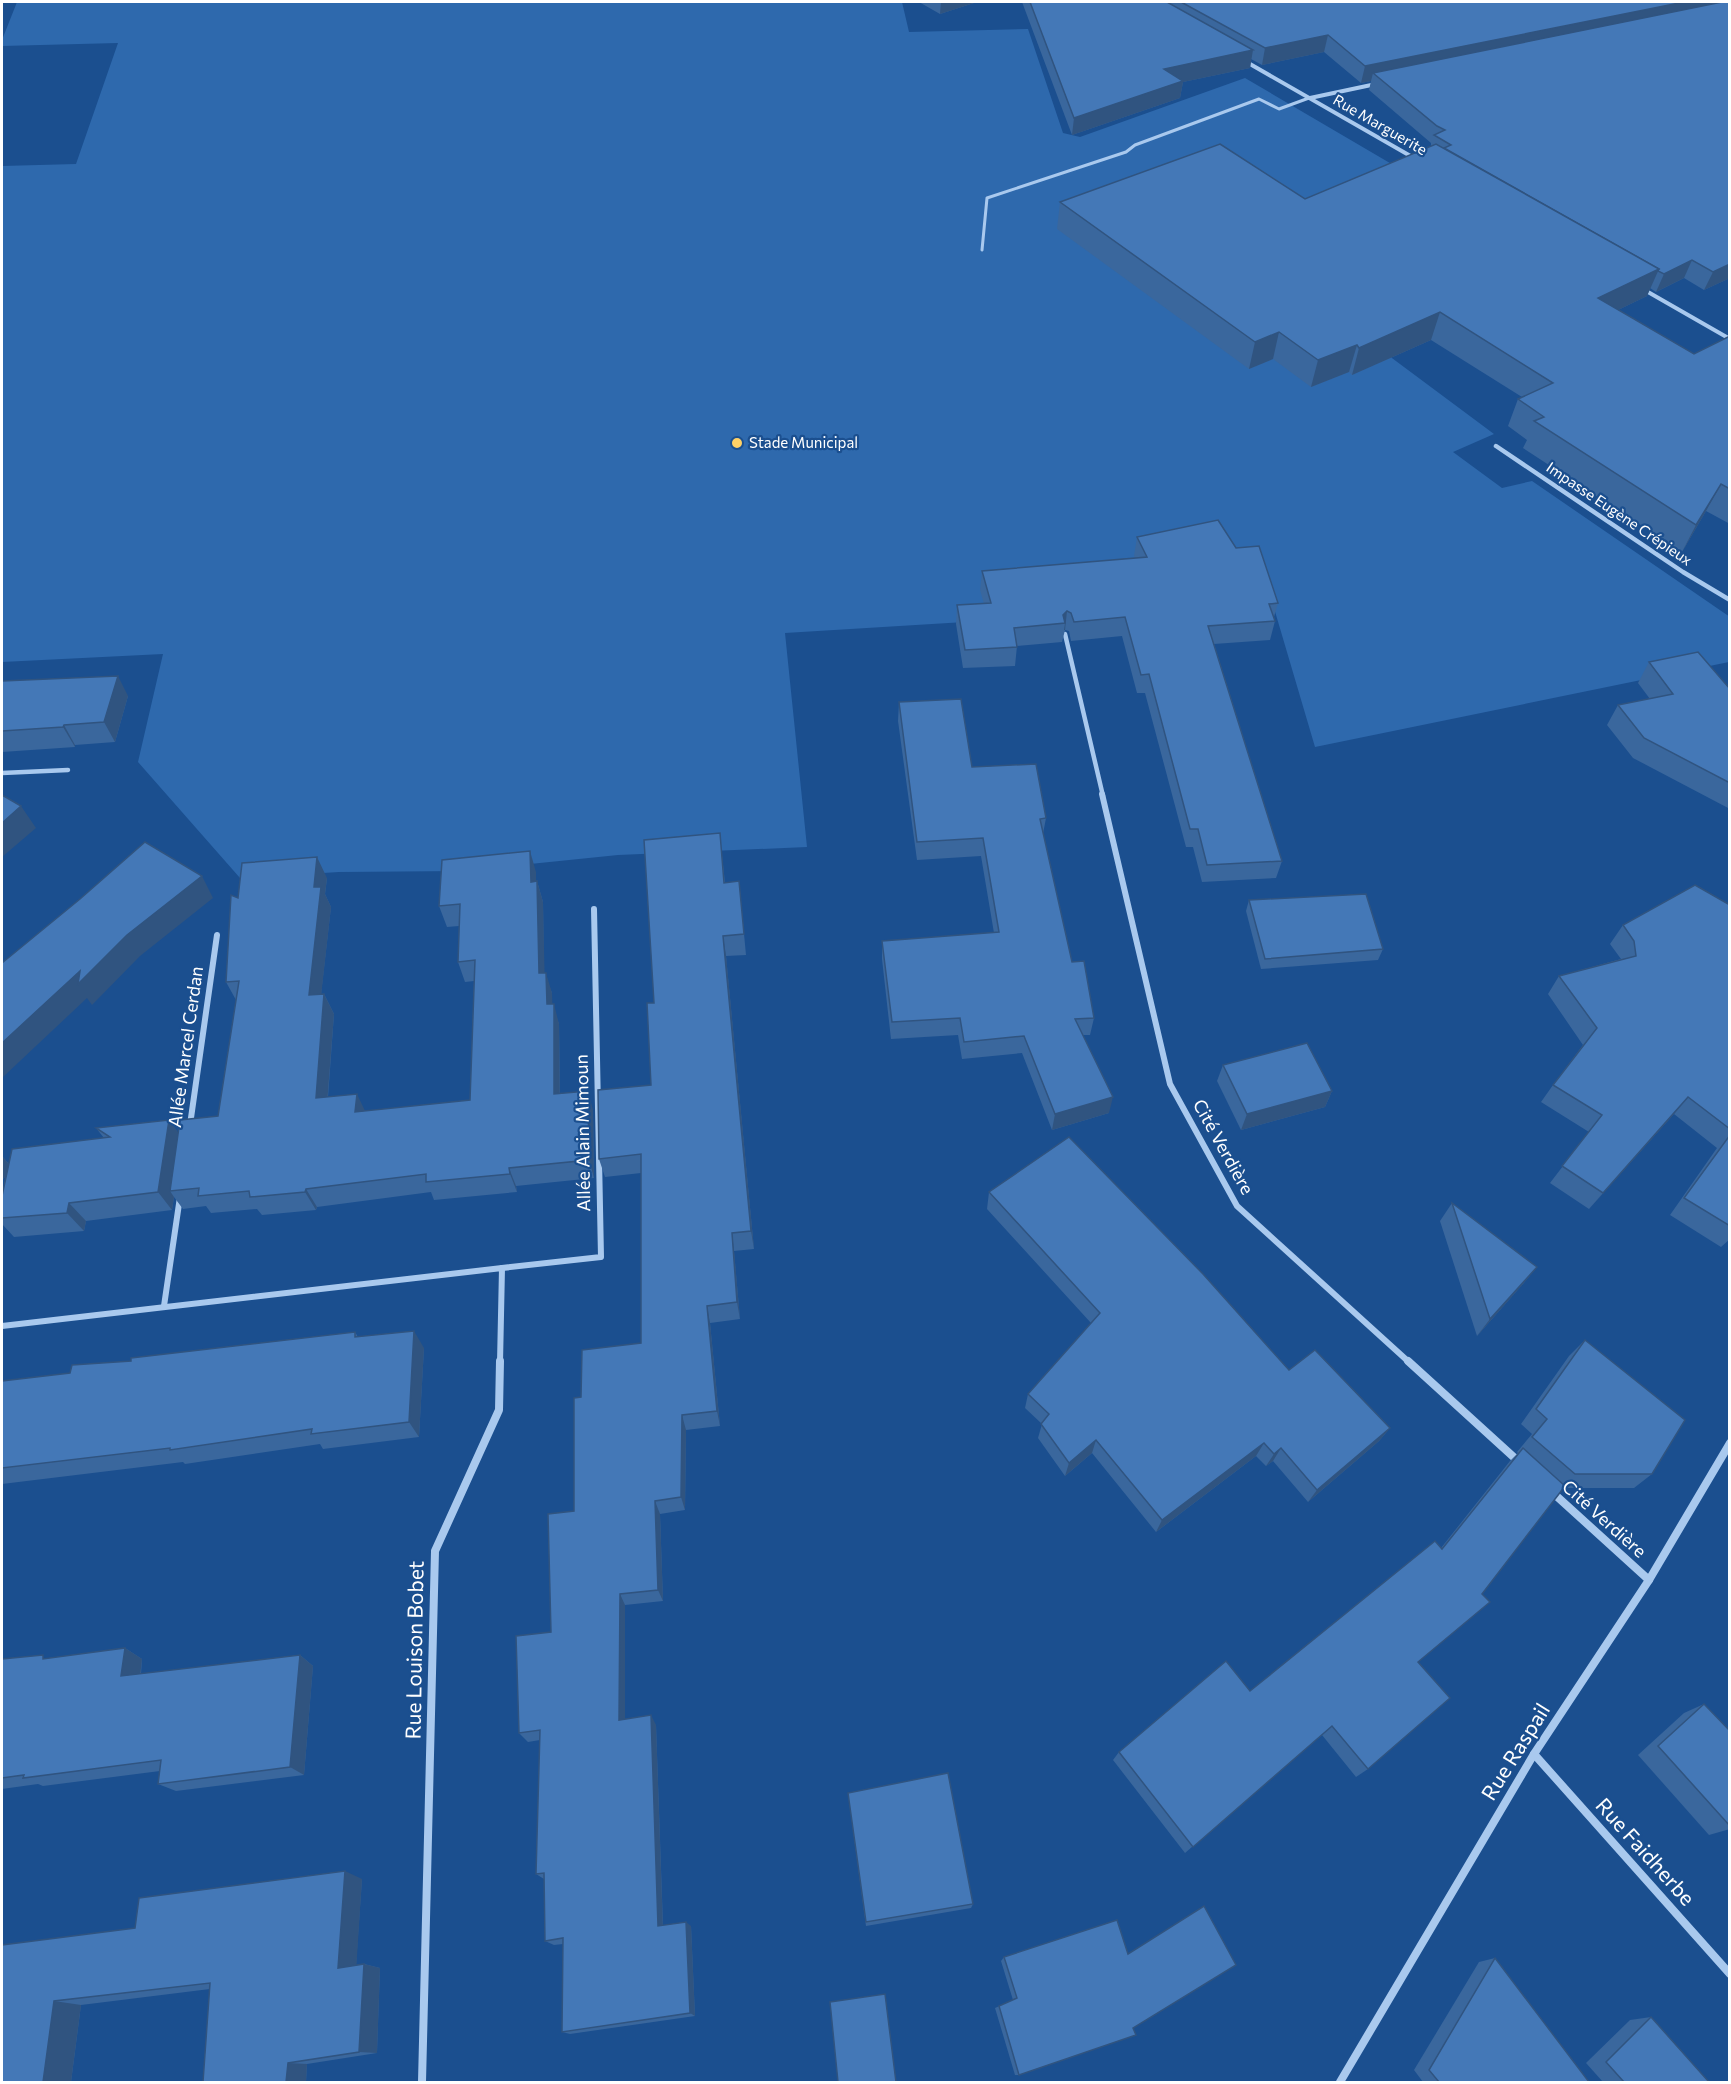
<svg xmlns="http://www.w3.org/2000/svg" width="1731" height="2084" font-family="Commissioner,sans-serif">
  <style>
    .green { fill: #2e69ad }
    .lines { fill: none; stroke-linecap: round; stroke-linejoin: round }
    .lane { stroke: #a9c9ee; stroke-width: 3 }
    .street-far3 { stroke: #a9c9ee; stroke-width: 4 }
    .street-far2 { stroke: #a9c9ee; stroke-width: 4.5 }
    .street-far1 { stroke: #a9c9ee; stroke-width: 6 }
    .street { stroke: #a9c9ee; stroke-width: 8 }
    .wall { fill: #3a679d }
    .shaded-wall { fill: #305480 }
    .building { fill: #4478b7; stroke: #305480; stroke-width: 1.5 }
    .poi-dot { fill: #ffd166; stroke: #1b4f8f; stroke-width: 2 }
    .labels { text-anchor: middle; stroke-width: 4.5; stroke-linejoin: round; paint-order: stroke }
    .far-street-label { font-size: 15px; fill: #fff; stroke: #1b4f8f }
    .far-poi-label { font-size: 15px; fill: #fff; stroke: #1b4f8f; text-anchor: start }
    .street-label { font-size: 18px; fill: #fff; stroke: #1b4f8f }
    .near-street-label { font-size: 21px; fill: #fff; stroke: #1b4f8f }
  </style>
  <rect width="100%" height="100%" fill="#1b4f8f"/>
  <path class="green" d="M17,2h885l7,30 119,-3 35,104 17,4 165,-59 237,139 -164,86 176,131 -41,18 49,36 30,-7 198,136 -1,45 -414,85 -54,-183 -216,53 -260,16 22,214 -189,8 -156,16 -123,1 -99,6 -102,-116 25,-108 -161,8v-496l74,-2 42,-121 -116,3v-6z"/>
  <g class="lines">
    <path class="lane" d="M982,250l5,-52 139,-46 9,-7 124,-46 20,10 30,-11"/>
    <g class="street-far3">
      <path d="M1243,60l171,98"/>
      <path d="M1310,98l66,-14"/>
      <path d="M1641,288l89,51"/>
    </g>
    <g class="street-far2">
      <path d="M1496,446l187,126 47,28"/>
      <path d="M1065,634l38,162"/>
      <path d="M2,773l66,-3"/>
    </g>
    <g class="street-far1">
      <path d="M1102,794l68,290 67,122 173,157"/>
      <path d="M190,1125l27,-190"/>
      <path d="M502,1268l99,-11 -7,-348"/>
      <path d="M164,1306l16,-109"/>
      <path d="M2,1326l500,-58 -2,95"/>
    </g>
    <g class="street">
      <path d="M1408,1361l110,100"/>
      <path d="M1552,1492l97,88"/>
      <path d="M1534,1754l196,220"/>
      <path d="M422,2082l13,-531 64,-141 1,-49"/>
      <path d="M1340,2082l194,-328 115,-174 81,-137"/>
    </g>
  </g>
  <g class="wall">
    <path d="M919,2h58l-37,12z"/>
    <path d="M1022,2h708v276l-26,12 -20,-12 -28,14 -6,-4 -3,8 -29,14 76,44 36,-18v188l-24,-13 -24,41 -159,-104 4,-8 -19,-14 10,-27 4,-2 -91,-57 -79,35 -3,-3 -38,15 -38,-28 -24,10 -192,-140 3,-27 245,-3 126,-53v-3l-62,-53 2,-9 -10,2 -37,-31 -62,13 -11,-6 -1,9 -67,14 -3,16 -108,37z"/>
    <path d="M1137,537l99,11 42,55 -4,14 1,4 -5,19 -56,4 68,217 -6,17 -74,4 -9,-35h-7l-41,-154h-8l-15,-57 -51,5 -2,-10 -4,-1 -3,12 -45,4 -2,20 -52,2 -7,-44 1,-19 27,-1 -4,-14 2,-19 153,-13 -1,-2z"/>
    <path d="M1649,662l81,27v120l-97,-51 -26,-33 11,-20 32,-6 -12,-16z"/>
    <path d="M2,681l126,15 -13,46 -40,3v2l-73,5z"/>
    <path d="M899,702l73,65 74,51 -3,16 29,128 22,56 -4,17h-7l26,78 -57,17 -30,-77 -60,6 -4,-24 -67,4 -9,-80v-18l112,-8 -13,-77 -64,4 -19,-139z"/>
    <path d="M722,855l3,28 14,-2 7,74 -20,1 28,293 -20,2 6,68 -30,4 10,103 -34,4 -1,80 -25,4 3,87 -38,4v114l31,6 7,200 28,1 4,90 -125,18 -8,-2 1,-88 -9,1 -9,-4 -1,-62 -8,-5 4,-134 -12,2 -9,-9 32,-101 23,-121 7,-114 60,-54v-170l-36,4 -6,-18 52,-74 3,-82z"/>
    <path d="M536,872v9h1l6,21 1,71 8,20v11l7,20 1,70 33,16 1,68 -78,8 1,6 -83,8 -3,-8 -114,15 -1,3 -54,5 -5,-6 -46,4 -5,-7 -23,3 -9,-12 -2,13 -86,11 -2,10 -70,6 -12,-13v-28l4,-20 -4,4v-24l7,8 95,-26 -8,-10 73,-8 9,13 40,-17 18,-116 -10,-18 12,-84 89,-20 -2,16 6,13 -10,87h3l10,20 -6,83 37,14 105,-11 4,-119 -9,1 -7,-20 1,-36 -12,1 -8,-21z"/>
    <path d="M1249,900l134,49 -5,11 -117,9 -15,-58z"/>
    <path d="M1730,905v334l-9,8 -51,-32 47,-67 -43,-34 -85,95 -39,-26 39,-51 -48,-30 12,-17 30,-40 -35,-51 11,-18 62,-17 -11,-15 13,-19z"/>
    <path d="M1223,1065l109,26 -7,16 -84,23 -24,-49z"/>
    <path d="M989,1192l300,178 101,58 -11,13 -71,61 -35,-41 -7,5 -10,-10 -100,76 -64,-79 -27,23 -27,-38 4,-14 -17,-16 3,-14 63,-71 -104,-114z"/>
    <path d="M1452,1203l85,64 -14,17 -46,52 -37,-115z"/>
    <path d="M355,1332l3,5 66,11 -5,89 -96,12 -3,-5 -135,20 -2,-2 -181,22v-103l68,-8 61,-12z"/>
    <path d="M1585,1340l67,134 -18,14h-70l-146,174 -50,107 -12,8 -34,-42 -137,118 -72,-93 6,-8 131,-61 191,-143 69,-87 8,-8 -1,-1 15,-18 -11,-10 48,-68z"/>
    <path d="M125,1648l17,11 -1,15 159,-19 13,11 -9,109 -128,16 -18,-7 2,-13 -117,15 -5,-2 -36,5v-130l47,-1z"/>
    <path d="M1704,1704l26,27v98l-21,6 -71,-80 46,-42z"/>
    <path d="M848,1793l125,111 -2,4 -105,18z"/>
    <path d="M362,1879l-6,86 8,-1 16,4 -3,85 -70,11 -1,18 -96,-93 -129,16 -10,77h-69v-137l133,-17z"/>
    <path d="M1204,1906l-185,169h-4l-20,-67 18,-8 -12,-39 3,-4 124,-3z"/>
    <path d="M1495,1958l94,124h-166l-9,-12 65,-108z"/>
    <path d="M1651,2017l58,65h-106l-17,-19 44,-43z"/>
  </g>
  <g class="shaded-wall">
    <path d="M941,2h36l-37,12z"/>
    <path d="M1684,2h46l-357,71 -2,8 -10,2 4,-17z"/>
    <path d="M1328,35l-4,17 -62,13 3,-17z"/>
    <path d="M1253,50l-3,18 -67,14 -3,16 -108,37 2,-17 90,-49z"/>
    <path d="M1692,260l-8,18 -28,14 8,-18z"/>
    <path d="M1730,264v14l-26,12 9,-18z"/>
    <path d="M1659,269l-12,27 -60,29 11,-27z"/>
    <path d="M1440,312l-9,28 -79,35 7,-27z"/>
    <path d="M1279,332l-6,27 -24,10 6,-27z"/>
    <path d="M1357,345l-8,27 -38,15 7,-27z"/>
    <path d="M1721,484l-15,27 -24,41 14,-27z"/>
    <path d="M1067,611l-2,19h-1l1,-7 -2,-8z"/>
    <path d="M118,676l10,20 -13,46 -11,-20z"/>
    <path d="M64,725l11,20v2l-12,-20z"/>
    <path d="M21,806l15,22 -34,29v-34z"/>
    <path d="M530,851l6,21v31l-5,-21z"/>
    <path d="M317,857l10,21 -2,16 6,13 -12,108 -10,-20 5,-108z"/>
    <path d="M202,876l11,22 -73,58 -48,49 -5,-7 -84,79 -1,-2v-32l78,-72 47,-36z"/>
    <path d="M537,881l6,21 2,91 -6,-20z"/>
    <path d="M723,936l3,20 28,293 -3,-18z"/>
    <path d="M546,973l6,20 1,31 -6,-20z"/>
    <path d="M324,994l10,20 -8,103 -10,-19z"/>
    <path d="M554,1004l5,20 1,89 -6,-19z"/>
    <path d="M588,1091l5,19 1,68 -5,-18z"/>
    <path d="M1332,1091l-7,16 -84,23 6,-16z"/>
    <path d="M357,1094l9,19 -11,-1z"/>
    <path d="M1113,1097l-4,16 -57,17 3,-16z"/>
    <path d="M1688,1097l-14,17 -85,95 14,-16z"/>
    <path d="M169,1120l14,19 -13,52 4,6 -2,13 -14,-18z"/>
    <path d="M2,1156l12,14 -12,10z"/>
    <path d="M509,1168l7,18 1,6 -7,-18z"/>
    <path d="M306,1189l11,18 -1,3 -11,-18z"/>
    <path d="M69,1203l17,18 -2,10 -17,-18z"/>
    <path d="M732,1233l2,18 6,68 -3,-17z"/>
    <path d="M1537,1267l-14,17 -46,52 13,-17z"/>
    <path d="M707,1306l3,17 10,103 -3,-15z"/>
    <path d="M414,1331l10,17 -5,89 -10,-15z"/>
    <path d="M682,1415l4,15 -1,80 -4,-13z"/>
    <path d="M1390,1428l-11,13 -71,61 9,-12z"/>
    <path d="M1096,1440l-4,13 -27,23 4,-13z"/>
    <path d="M1264,1443l-8,13 -100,76 6,-12z"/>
    <path d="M1281,1448l-8,13 -7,5 8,-12z"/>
    <path d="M655,1501l5,13 3,87 -5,-11z"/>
    <path d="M620,1594l5,11v124l-6,-9z"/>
    <path d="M125,1648l17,11 -3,27 -18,-10z"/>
    <path d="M300,1655l13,11 -9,109 -14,-8z"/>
    <path d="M651,1715l5,10 7,205 -5,-4z"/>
    <path d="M345,1871l17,8 -6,93 -18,-4z"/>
    <path d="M686,1922l5,4 4,90 -5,-3z"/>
    <path d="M364,1964l16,4 -3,85 -18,-1z"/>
    <path d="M54,2001l27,4 -10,77h-28z"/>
    <path d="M288,2063l19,1 -1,18h-20z"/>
  </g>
  <g class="building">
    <path d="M1030,2h137l86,48 -89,19 19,12 -109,37z"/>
    <path d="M1181,2h503l-319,64 -37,-31 -63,13z"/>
    <path d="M1722,2h8v262l-17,8 -21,-12 -28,14 -6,-3 1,-2 -215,-121 7,-3 -17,-10 11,-5 -8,-4 -64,-53z"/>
    <path d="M1220,144l85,55 131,-55 223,125 -61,29 96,56 36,-18v153l-9,-5 -25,41 -162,-104 10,-4 -26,-18 35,-16 -113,-71 -81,36 -2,-3 -39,15 -39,-28 -24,10 -195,-140z"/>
    <path d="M1218,520l18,28 23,-2 19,57 -9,1 6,17 -67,5 74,235 -75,4 -9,-36h-8l-41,-155 -8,1 -16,-58 -51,5 -3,-9 -4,-2 -4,4 2,8 -51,5 3,19 -52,3 -8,-45 34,-2 -9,-32 165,-14 -10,-20z"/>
    <path d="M1698,652l32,37v94l-86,-45 -26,-33 55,-11 -24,-32z"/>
    <path d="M118,676l-14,46 -40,3 -1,2 -61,4v-50z"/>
    <path d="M961,699l11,68 64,-3 10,54 -6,1 32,143 12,-1 10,57 -19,1 38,78 -58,17 -31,-78 -60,6 -4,-24 -68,4 -10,-81 117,-9 -16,-94 -66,4 -18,-140z"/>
    <path d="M2,795l19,11 -19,17z"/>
    <path d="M720,833l4,50 15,-2 5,53 -21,2 28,295 -19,2 5,69 -30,4 10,105 -35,4 -1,82 -26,4 3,89 -38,4 -1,126 32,-5 7,211 28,-4 4,91 -128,19 1,-94 -18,3 -1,-68 -8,1 4,-144 -21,3 -3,-97 35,-4 -3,-118 26,-3v-113l7,-1 1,-47 59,-7v-189l-42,5 -1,-69 53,-5 -4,-82h7l-10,-163z"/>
    <path d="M145,842l57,34 -75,59 -49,49 2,-13 -78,72v-80l78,-64z"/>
    <path d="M530,851l1,31 6,-1 2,92h7l1,31h7v90l34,-3 1,69 -80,8 1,6 -84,8v-8l-120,15 -1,3 -55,5 -1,-6 -51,5 1,-8 -29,3 10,-71 38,-4 21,-135 -13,1 5,-87 7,3 4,-35 75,-6 -3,30h7l-12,108 15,-1 -8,104 41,-4 -2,18 115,-12 5,-140 -17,2 2,-58 -21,2 3,-46z"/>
    <path d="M1695,885l35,20v224l-42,-32 -85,96 -41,-27 40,-51 -49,-30 44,-57 -38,-52 77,-20 -2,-15 -11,-16z"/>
    <path d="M1366,894l17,55 -118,10 -16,-59z"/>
    <path d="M1307,1043l25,48 -85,23 -24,-49z"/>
    <path d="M169,1120l-11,72 -89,11 -2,10 -65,5v-22l10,-47 98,-12 -14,-9z"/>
    <path d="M1730,1135v91l-46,-28z"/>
    <path d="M1069,1137l134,137 86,96 26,-20 75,78 -73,62 -36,-42 -7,6 -10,-11 -102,77 -66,-80 -27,23 -28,-39 8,-10 -21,-20 72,-81 -111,-121z"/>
    <path d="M1452,1203l85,64 -47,52z"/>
    <path d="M414,1331l-5,91 -98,12 1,-5 -142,21v-2l-168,20v-87l68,-8 2,-8 59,-4v-3l224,-26v5z"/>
    <path d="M1585,1340l100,80 -33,54h-77l-43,-37 15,-18 -11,-10z"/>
    <path d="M1523,1448l42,38 -83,108 8,8 -72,60 32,36 -82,71 -36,-43 -139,121 -74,-95 107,-91 24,30 185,-150 7,8z"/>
    <path d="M125,1648l-4,28 179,-21 -10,112 -132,17 3,-24 -138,18 1,-3 -22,3v-119l41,-4v4z"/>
    <path d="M1704,1704l26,27v95l-72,-80z"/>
    <path d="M948,1773l25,131 -107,18 -18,-129z"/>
    <path d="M345,1871l-7,97 26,-4 -5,88 -71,11 -2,19h-83l7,-99 -156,18 -11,81h-41v-137l133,-17 4,-30z"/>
    <path d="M1204,1906l32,59 -103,63 3,7 -117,40 -20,-69 18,-8 -13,-41 113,-37 11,34z"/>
    <path d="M1495,1958l94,124h-150l-10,-12z"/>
    <path d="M885,1994l11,88h-58l-8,-80z"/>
    <path d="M1651,2017l58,65h-85l-18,-20z"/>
  </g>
  <circle class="poi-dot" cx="737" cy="443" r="6"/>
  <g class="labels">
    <g class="far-street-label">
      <text transform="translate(1380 125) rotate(30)" y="5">Rue Marguerite</text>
      <text transform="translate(1619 514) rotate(34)" y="5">Impasse Eugène Crépieux</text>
    </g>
    <g class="far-poi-label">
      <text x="749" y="448">Stade Municipal</text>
    </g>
    <g class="street-label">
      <text transform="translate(186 1047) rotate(-82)" y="6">Allée Marcel Cerdan</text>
      <text transform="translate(583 1133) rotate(-91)" y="6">Allée Alain Mimoun</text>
      <text transform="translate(1223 1147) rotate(61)" y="6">Cité Verdière</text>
      <text transform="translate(1604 1519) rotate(42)" y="6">Cité Verdière</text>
    </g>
    <g class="near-street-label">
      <text transform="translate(415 1650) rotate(-89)" y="7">Rue Louison Bobet</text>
      <text transform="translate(1516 1752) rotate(-58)" y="7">Rue Raspail</text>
      <text transform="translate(1645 1852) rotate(48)" y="7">Rue Faidherbe</text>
    </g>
  </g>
  <rect width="1731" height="2084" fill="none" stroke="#ffffff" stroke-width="6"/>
</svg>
